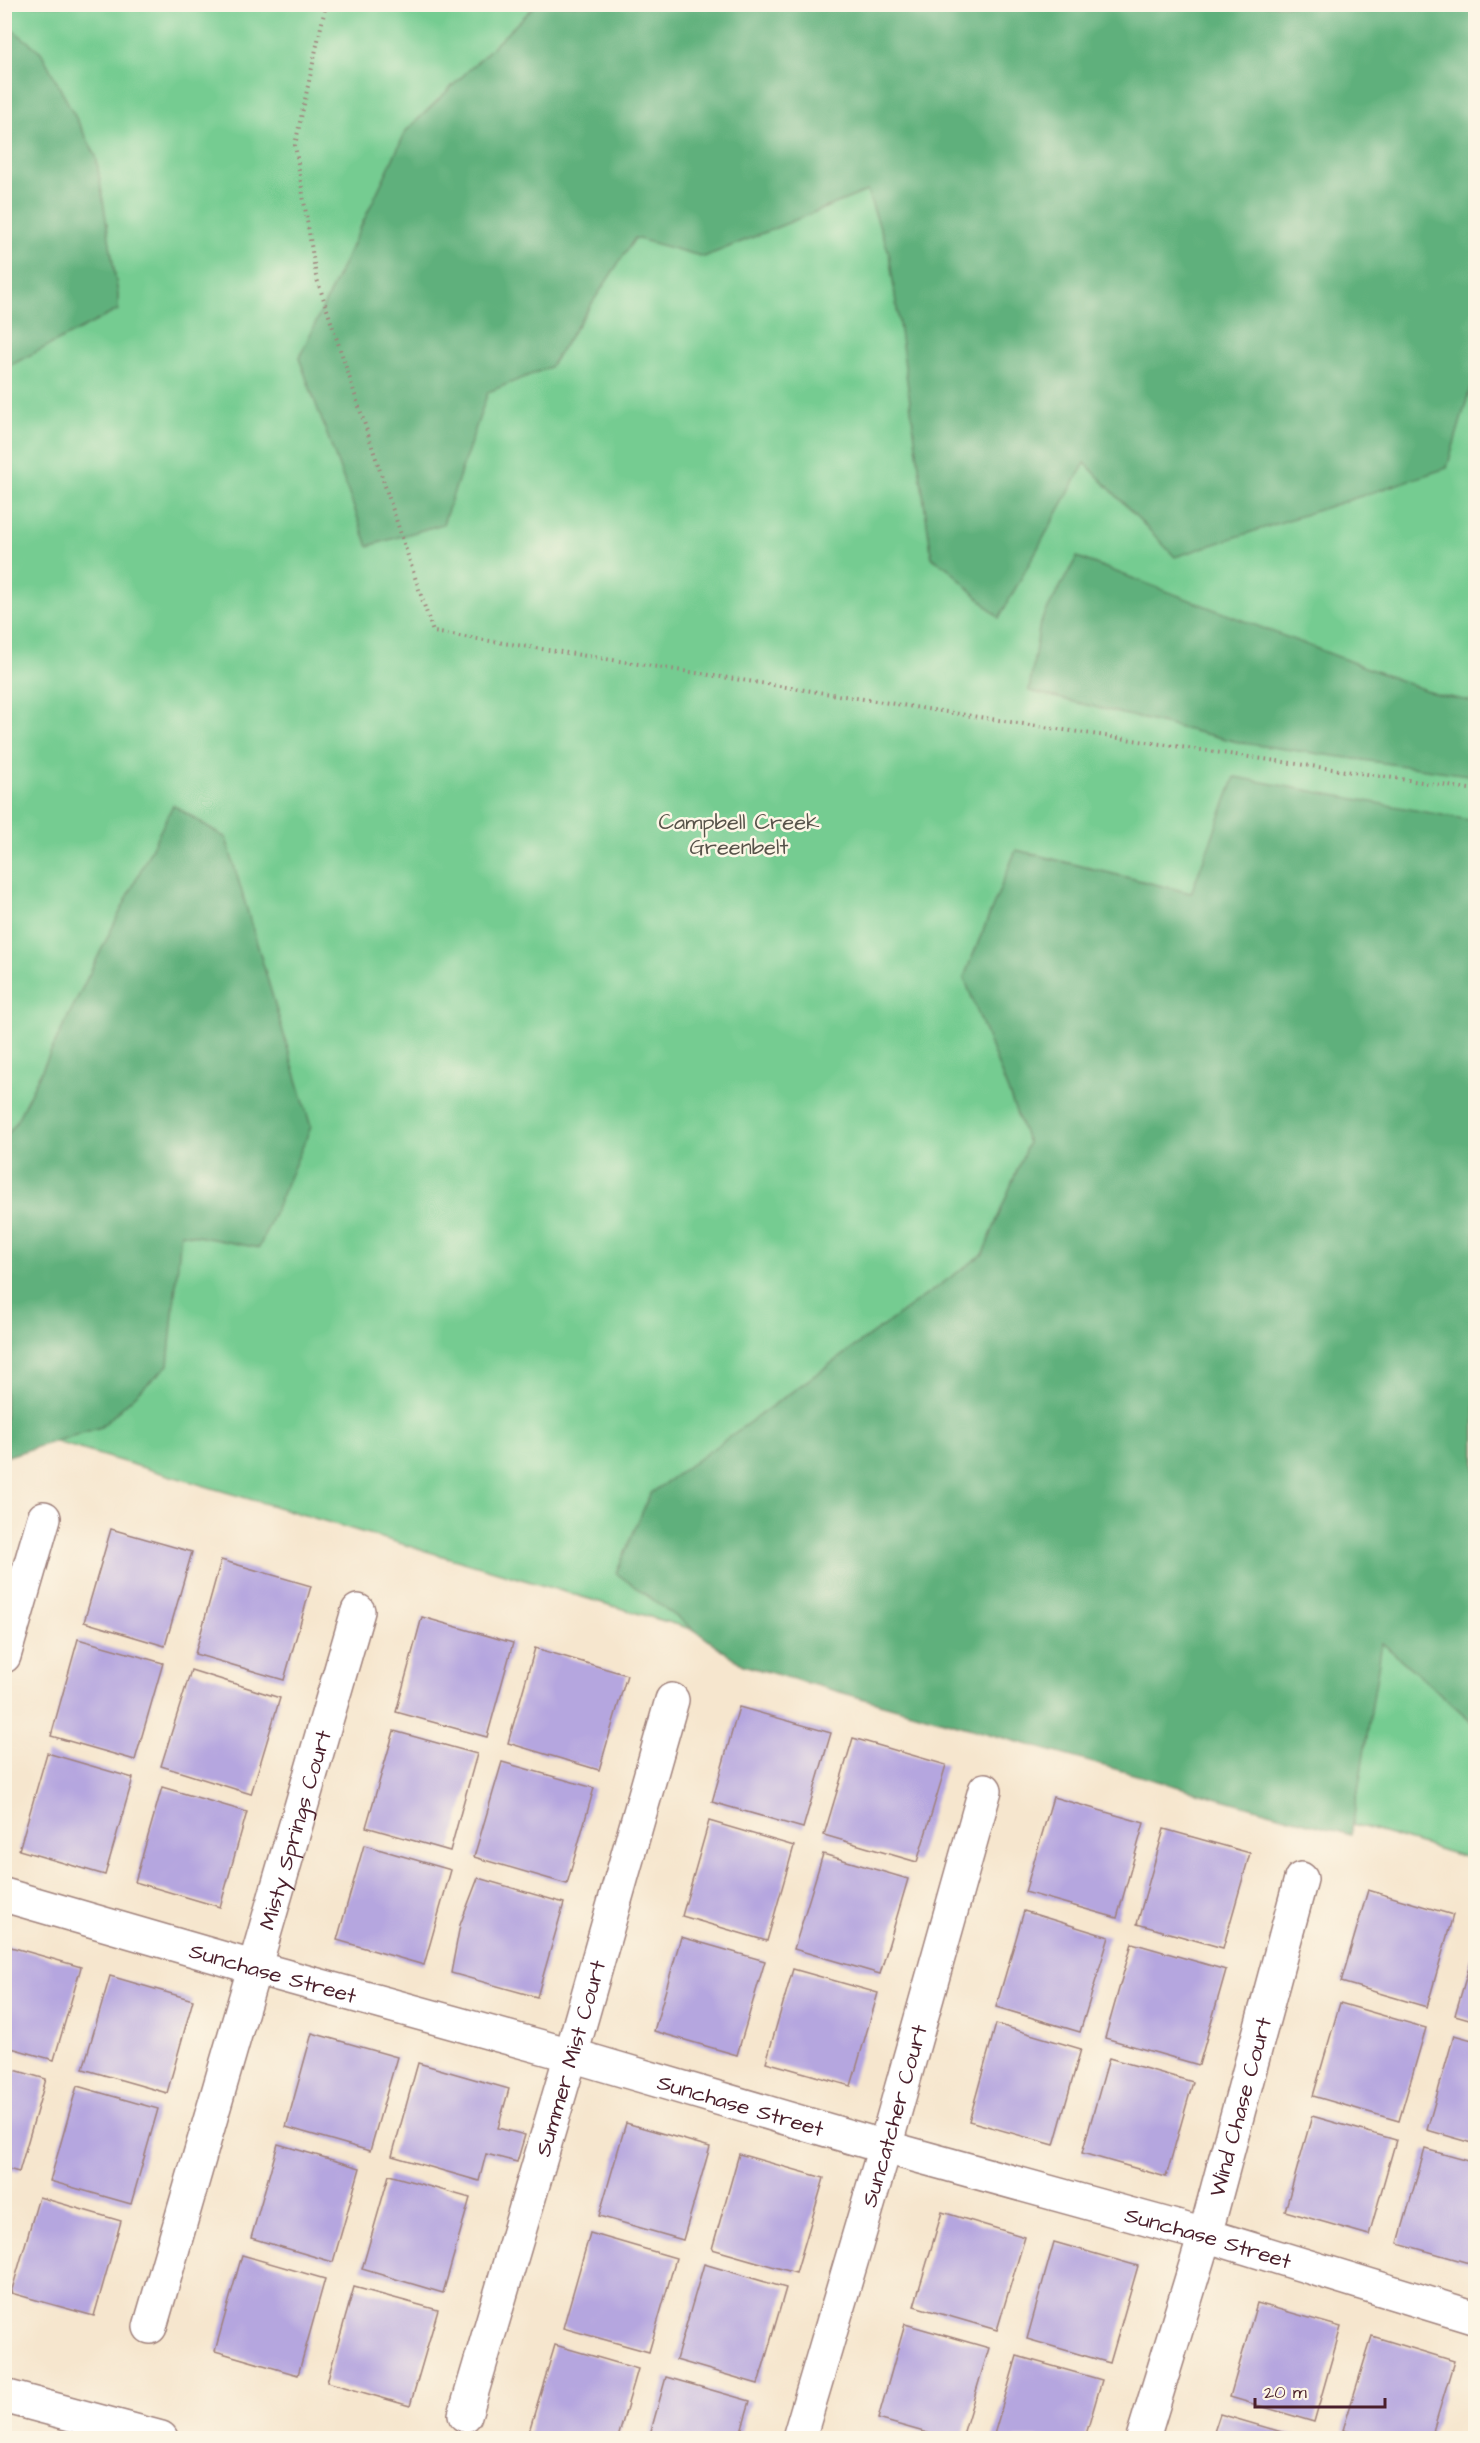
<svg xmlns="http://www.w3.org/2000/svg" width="1480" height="2443" font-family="'Architects Daughter',sans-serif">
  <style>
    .green { fill: #74cc91; stroke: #5f765e; stroke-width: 1.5 }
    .forest { fill: #5fb07b; stroke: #546853; stroke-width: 1.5 }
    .building { fill: #b5a6df }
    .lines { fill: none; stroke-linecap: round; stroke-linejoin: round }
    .minor-casing { stroke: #a0827c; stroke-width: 36 }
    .path { stroke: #a0827c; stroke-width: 4; stroke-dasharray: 1.5 4.5; stroke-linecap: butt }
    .minor { stroke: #fff; stroke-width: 33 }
    .labels { text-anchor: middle; stroke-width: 5; stroke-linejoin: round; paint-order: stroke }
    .park-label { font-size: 22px; fill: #57534a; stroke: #fcf5e5 }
    .street-label { font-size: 22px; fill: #4a1f2b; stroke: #fcf5e5 }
  </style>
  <rect width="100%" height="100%" fill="#fcf5e5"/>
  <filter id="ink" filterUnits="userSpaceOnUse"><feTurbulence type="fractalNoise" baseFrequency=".0167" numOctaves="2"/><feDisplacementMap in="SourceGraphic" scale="12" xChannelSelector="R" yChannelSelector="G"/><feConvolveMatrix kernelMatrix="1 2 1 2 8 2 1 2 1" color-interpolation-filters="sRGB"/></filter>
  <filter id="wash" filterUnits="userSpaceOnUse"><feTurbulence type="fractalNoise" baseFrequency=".008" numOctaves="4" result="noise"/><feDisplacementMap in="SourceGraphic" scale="24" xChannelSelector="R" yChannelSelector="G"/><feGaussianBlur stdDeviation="1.35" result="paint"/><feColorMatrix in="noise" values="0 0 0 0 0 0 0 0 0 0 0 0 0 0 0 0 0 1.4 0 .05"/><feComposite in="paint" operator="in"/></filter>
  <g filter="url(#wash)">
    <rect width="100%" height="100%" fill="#f6e6ce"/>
    <path class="green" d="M4,5h1471v1855l-1470,-433z"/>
    <g class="forest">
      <path d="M536,5h939v381l-5,3 -23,79 -272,89 -90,-94 -86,155 -51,-50 -16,-10 -43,-305 -22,-62 -163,66 -69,-19 -85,129 -62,25 -45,132 -75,22 -69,-188 107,-227z"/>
      <path d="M4,23l37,29 55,104 22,138v16l-113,58z"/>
      <path d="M1077,557l361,138 37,7v74l-233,-33 -213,-52 11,-68z"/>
      <path d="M1235,777l240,44v903l-93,-81 -31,192 -608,-170 -127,-92 34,-79 333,-240 45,-111 -64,-166 52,-127 175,43z"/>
      <path d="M173,805l53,33 85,289 -52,121 -78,-15 -13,132 -67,62 -96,30v-319l10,-14z"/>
    </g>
    <g id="blocks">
      <g class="building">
        <path d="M111,1529l81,23 -27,94 -81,-24z"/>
        <path d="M221,1560l90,26 -27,94 -89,-26z"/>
        <path d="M422,1617l91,26 -26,94 -91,-25z"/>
        <path d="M78,1639l85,24 -28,97 -84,-24z"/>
        <path d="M535,1648l92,27 -28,95 -91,-27z"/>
        <path d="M191,1670l89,28 -29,96 -90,-28z"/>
        <path d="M739,1707l92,26 -28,95 -91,-26z"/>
        <path d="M394,1731l83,23 -27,97 -84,-24z"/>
        <path d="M853,1738l93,27 -29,97 -93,-27z"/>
        <path d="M47,1753l86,25 -28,97 -86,-25z"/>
        <path d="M502,1762l92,26 -27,96 -93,-27z"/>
        <path d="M162,1787l85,25 -27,95 -85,-25z"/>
        <path d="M1053,1797l91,26 -27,95 -92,-26z"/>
        <path d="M709,1821l85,25 -27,95 -85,-25z"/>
        <path d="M1164,1829l86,24 -27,95 -86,-24z"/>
        <path d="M364,1845l87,25 -27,95 -87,-25z"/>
        <path d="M823,1854l85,25 -28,95 -86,-25z"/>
        <path d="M478,1878l86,25 -27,94 -86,-24 9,-48z"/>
        <path d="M1368,1890l85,25 -26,92 -86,-25z"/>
        <path d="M1024,1911l85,26 -29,95 -84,-25z"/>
        <path d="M681,1937l84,24 -28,94 -83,-24z"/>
        <path d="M1132,1943l94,27 -27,95 -94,-27z"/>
        <path d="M4,1945l77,22 -27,93 -50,-14z"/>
        <path d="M1475,1947h1v74l-21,-6z"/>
        <path d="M793,1969l85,24 -27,93 -85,-24z"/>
        <path d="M110,1976l83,24 -26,93 -84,-24z"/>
        <path d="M1340,2003l86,25 -27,93 -86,-25z"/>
        <path d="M996,2024l85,25 -27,96 -85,-24z"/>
        <path d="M312,2033l85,24 -27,94 -84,-24z"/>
        <path d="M1454,2035l22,6v103l-49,-14z"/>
        <path d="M1109,2058l84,24 -27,95 -84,-24z"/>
        <path d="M418,2063l91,26 -11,39 27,7 -8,27 -31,-8 -7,27 -87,-25z"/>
        <path d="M4,2067l42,12 -27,93 -15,-4z"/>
        <path d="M77,2086l81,23 -27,95 -81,-23z"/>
        <path d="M1312,2116l84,24 -27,95 -84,-24z"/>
        <path d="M626,2123l84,24 -27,93 -84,-24z"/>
        <path d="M278,2144l82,24 -27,94 -82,-24z"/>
        <path d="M1425,2149l51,14v102l-78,-22z"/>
        <path d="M739,2154l85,24 -28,95 -84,-24z"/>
        <path d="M389,2175l81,23 -27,95 -81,-24z"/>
        <path d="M39,2197l82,24 -27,95 -83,-23z"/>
        <path d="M942,2212l83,25 -28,93 -83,-24z"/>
        <path d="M590,2233l86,25 -27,94 -86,-24z"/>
        <path d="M1054,2242l84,24 -28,97 -83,-24z"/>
        <path d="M242,2255l83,24 -27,96 -83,-24z"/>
        <path d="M704,2264l82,24 -28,96 -82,-24z"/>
        <path d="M354,2287l84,23 -28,96 -83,-24z"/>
        <path d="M1257,2303l84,24 -27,95 -84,-25z"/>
        <path d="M905,2324l84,24 -27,90h-17l-67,-19z"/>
        <path d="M1372,2336l82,25 -23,77h-59l-29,-8z"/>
        <path d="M555,2345l83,24 -20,69h-91z"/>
        <path d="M1017,2356l85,24 -17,58h-92z"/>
        <path d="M666,2377l84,24 -11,37h-90z"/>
        <path d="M1220,2414l82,24h-90z"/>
      </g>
    </g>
  </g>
  <g filter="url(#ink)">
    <use href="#blocks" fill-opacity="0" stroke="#a0827c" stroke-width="1.5"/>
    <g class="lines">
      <defs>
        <g id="minor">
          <path d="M4,1656l40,-138"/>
          <path id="s1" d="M4,1895l252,73 315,87 314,92 320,88 271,83"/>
          <path id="s2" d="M150,2327l208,-716"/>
          <path d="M4,2396l157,42"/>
          <path id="s3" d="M465,2415l106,-360 101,-355"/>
          <path id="s4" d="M799,2438l86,-291 100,-357"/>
          <path id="s5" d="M1143,2438l62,-203 96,-356"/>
        </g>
      </defs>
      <use href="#minor" class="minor-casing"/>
      <path class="path" d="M326,4l-31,141 21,131 117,356 597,93 446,65"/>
      <use href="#minor" class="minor"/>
    </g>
  </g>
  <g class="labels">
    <g class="park-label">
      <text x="739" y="829">Campbell Creek<tspan x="739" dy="25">Greenbelt</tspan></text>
    </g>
    <g class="street-label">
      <text dy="8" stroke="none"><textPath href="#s2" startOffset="518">Misty Springs Court</textPath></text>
      <text dy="8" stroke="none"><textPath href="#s1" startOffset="280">Sunchase Street</textPath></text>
      <text dy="8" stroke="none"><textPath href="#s3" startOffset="372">Summer Mist Court</textPath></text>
      <text dy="8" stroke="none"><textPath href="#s1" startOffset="766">Sunchase Street</textPath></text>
      <text dy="8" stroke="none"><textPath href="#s5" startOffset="345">Wind Chase Court</textPath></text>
      <text dy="8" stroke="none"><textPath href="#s4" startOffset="336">Suncatcher Court</textPath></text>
      <text dy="8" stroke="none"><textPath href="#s1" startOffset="1252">Sunchase Street</textPath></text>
    </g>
  </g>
  <rect width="1480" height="2443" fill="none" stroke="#fcf5e5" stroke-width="24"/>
  <path d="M1255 2398v9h130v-9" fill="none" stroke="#4a1f2b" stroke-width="3"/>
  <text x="1264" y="2398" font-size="18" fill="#4a1f2b" stroke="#fcf5e5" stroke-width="4.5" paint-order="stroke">20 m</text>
</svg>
